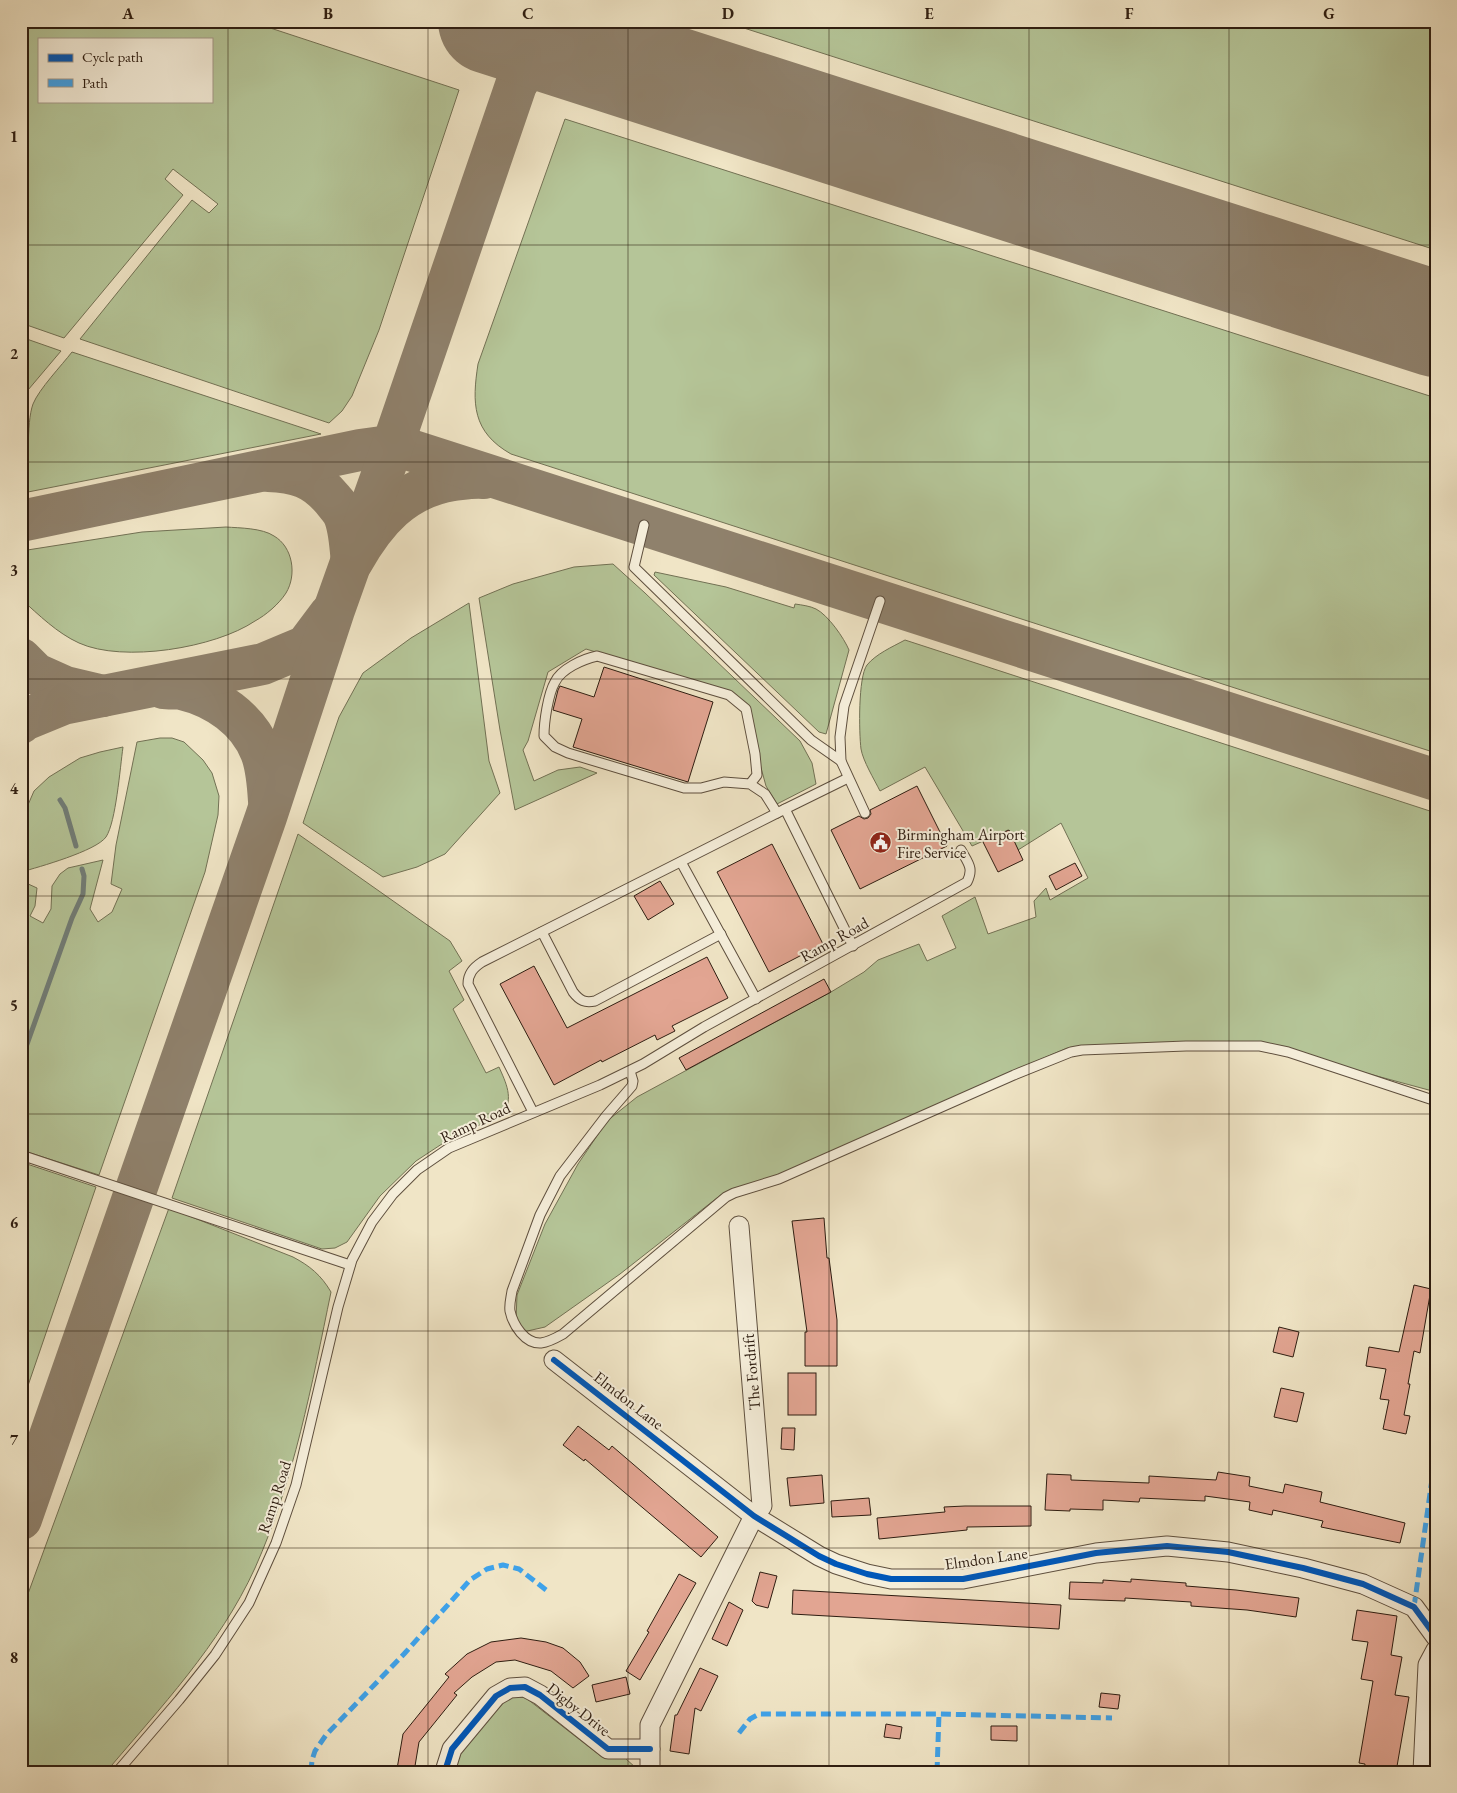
<svg xmlns="http://www.w3.org/2000/svg" width="1457" height="1793" font-family="'EB Garamond',serif">
  <style>
    .green { fill: #b5c598; stroke: #727154; fill-rule: evenodd }
    .lines { fill: none; stroke-linecap: round; stroke-linejoin: round }
    .stream { stroke: #707d78; stroke-width: 5 }
    .taxiway { stroke: #8f816c; stroke-width: 42 }
    .runway { stroke: #8f816c; stroke-width: 106 }
    .building { fill: #e2a592; stroke: #2e1d11 }
    .service-casing { stroke: #5e4f3e; stroke-width: 11 }
    .minor-casing { stroke: #5e4f3e; stroke-width: 21 }
    .service { stroke: #f5eeda; stroke-width: 9 }
    .minor { stroke: #f5eeda; stroke-width: 19 }
    .quiet { stroke: #3ea2ea; stroke-width: 5; stroke-dasharray: 10 5; stroke-linecap: butt }
    .cycleway-casing { stroke: #f5eeda; stroke-width: 9 }
    .cycleway { stroke: #0057b8; stroke-width: 6 }
    .grid { fill: none; stroke: #2e1d11; stroke-width: 1; stroke-opacity: 0.55 }
    .labels { text-anchor: middle; stroke-width: 4; stroke-linejoin: round; paint-order: stroke }
    .poi-label { font-size: 16px; fill: #2e1d11; stroke: #f5eeda; text-anchor: start }
    .street-label { font-size: 16px; fill: #2e1d11; stroke: #f5eeda }
    .neatline { fill: none; stroke: #2e1d11; stroke-width: 2 }
    .grid-label { font-size: 16px; text-anchor: middle; font-weight: bold; fill: #2e1d11 }
  </style>
  <rect width="100%" height="100%" fill="#f0e5c6"/>
  <filter id="stains"><feTurbulence type="fractalNoise" baseFrequency=".004" numOctaves="4"/><feColorMatrix values="0 0 0 0 .2 0 0 0 0 .09 0 0 0 0 .02 0 0 0 .5 -.17"/></filter>
  <radialGradient id="worn" r=".72"><stop offset=".6" stop-color="#630" stop-opacity="0"/><stop offset="1" stop-color="#630" stop-opacity=".3"/></radialGradient>
  <g class="green">
    <path d="M21,21h228l210,69 -80,240 -27,66 -10,15 -13,12 -249,-84 112,-139 17,13 9,-9 -45,-35 -8,10 18,16 -119,143 -43,-15zM39,39h172v62h-172z"/>
    <path d="M722,21h714v229z"/>
    <path d="M565,119l871,279v355l-925,-299c-39,-22 -39,-51 -33,-90z"/>
    <path d="M21,337l40,14 -33,39 -7,3z"/>
    <path d="M72,352l249,82 -293,58c1,-22 -2,-69 5,-88 6,-15 29,-39 39,-52z"/>
    <path d="M226,527c14,1 36,1 48,9 19,11 23,39 12,57 -7,11 -20,22 -31,28 -40,27 -132,42 -176,22 -22,-10 -40,-28 -58,-44v-48l121,-19z"/>
    <path d="M613,564l32,29 155,148 12,22 4,21 -39,20 -11,-18 -8,-29 -4,-28 -24,-36 -144,-44 -38,23 -20,69 -5,9 11,31 24,-11 22,-3 17,6 -82,37 -15,-80 -21,-132 34,-14 61,-17z"/>
    <path d="M655,572l71,15 68,21 1,-4c7,1 15,2 21,5 12,6 28,29 33,41l-23,84 -7,-2 -165,-157z"/>
    <path d="M469,603l20,158 11,32 -55,61 -28,13 -34,10 -80,-54 36,-106 24,-44 48,-35z"/>
    <path d="M905,640l531,173v279l-174,-47 -195,3 -83,36 -172,79 -90,31 -102,80 -75,53 -22,5 -7,-12 1,-25 28,-71 33,-60 29,-43 30,-24 194,-105 33,-20 14,-12 41,-16 8,17 29,-13 -14,-32 33,-19 13,37 48,-17 -2,-16 12,-13 4,12 38,-22 -27,-55 -43,27 -10,-20 -36,16 -47,-79 -45,24c-6,-12 -17,-30 -19,-42 -2,-16 -3,-72 6,-84 9,-11 25,-18 38,-25z"/>
    <path d="M160,738h12l12,4 19,18 9,13 7,23 -1,19 -13,57 -106,303 -78,-25v-266l5,-1 11,5 -2,18 -5,10 13,7 8,-14 1,-23 8,-12 8,-6 35,-8 -13,49 8,13 14,-10 10,-23 -11,-5 5,-39 21,-103z"/>
    <path d="M123,747c-3,21 -7,75 -17,90 -10,14 -67,30 -85,35v-51l13,-30 15,-14 31,-19 20,-6z"/>
    <path d="M298,834l152,107 12,20 -13,10 15,29 -11,9 33,64 13,-6c7,16 15,31 4,48l-49,21 -38,25 -36,35 -33,46 -12,6 -13,1 -150,-51z"/>
    <path d="M21,1162l75,25 -75,219z"/>
    <path d="M169,1208l124,49c17,9 28,18 38,35 -19,92 -37,189 -76,276 -35,77 -95,140 -149,204h-85v-159z"/>
    <path d="M516,1696l10,2 76,59 23,1 11,10 1,4h-182l-1,-4 7,-19 44,-48z"/>
  </g>
  <g class="lines">
    <g class="stream">
      <path d="M60,800l5,8 11,38"/>
      <path d="M21,1061l51,-143 11,-24 1,-18 -2,-7"/>
    </g>
    <g class="taxiway">
      <path d="M498,21l-5,1 13,17 10,18 2,24"/>
      <path d="M518,81c25,-31 33,-30 71,-28l-16,-12 -17,-20"/>
      <path d="M1423,320h13"/>
      <path d="M268,471c28,1 46,6 65,29 3,4 7,8 10,13 7,14 7,33 9,49 23,-41 51,-74 101,-82 10,-1 20,-3 31,-2"/>
      <path d="M21,521l339,-71 22,-3 22,1 1032,332"/>
      <path d="M21,659l15,15 29,13 38,9"/>
      <path d="M163,688c6,1 14,0 19,1 34,8 66,30 79,63 6,15 7,33 8,49"/>
      <path d="M21,723l3,-3 39,-16 200,-40 43,-18 24,-32"/>
      <path d="M21,1519l245,-702 68,-207 58,-163 146,-426"/>
    </g>
    <path class="runway" d="M491,21l945,303"/>
  </g>
  <g class="building">
    <path d="M604,667l109,35 -25,80 -115,-35 9,-28 -29,-9 5,-20 2,-4 34,11z"/>
    <path d="M917,786l30,60 -87,43 -29,-59 28,-14 5,3 4,-1 3,-4 -1,-4z"/>
    <path d="M1009,830l14,30 -25,12 -15,-30z"/>
    <path d="M772,844l51,100 -54,28 -52,-100z"/>
    <path d="M1075,863l7,13 -26,14 -7,-14z"/>
    <path d="M660,881l14,23 -26,16 -14,-24z"/>
    <path d="M707,957l21,41 -56,28 3,5 -18,9 -2,-5 -53,27 -1,-2 -47,25 -54,-101 34,-18 33,62z"/>
    <path d="M824,979l7,13 -145,78 -7,-12z"/>
    <path d="M824,1218l3,40h2l8,62v46h-32v-34h2l-15,-111z"/>
    <path d="M1414,1285l17,4 -11,64 -6,-2 -6,33h2l-6,31 6,1 -4,18 -23,-5 6,-29 -9,-1 6,-30 -20,-3 3,-19 30,5z"/>
    <path d="M1279,1327l20,5 -6,25 -20,-5z"/>
    <rect x="788" y="1373" width="28" height="42"/>
    <path d="M1281,1388l23,5 -7,29 -23,-5z"/>
    <path d="M578,1426l31,24 3,-4 106,91 -17,20 -116,-98 -1,2 -21,-16z"/>
    <path d="M782,1428h13l-1,22 -13,-1z"/>
    <path d="M1218,1472l32,5 -1,9 34,7 2,-9 37,8 -2,10 85,21 -5,20 -79,-16 2,-6 -50,-11 -1,5 -23,-5 1,-8 -45,-6v5l-65,-3 -1,4 -36,-2v10l-33,-1v2l-25,-1 2,-36 24,1v5l78,3v-7l67,4z"/>
    <path d="M822,1475l2,28 -34,3 -3,-28z"/>
    <path d="M869,1498l2,17 -39,2 -1,-16z"/>
    <path d="M965,1506h66v20l-64,1v3l-88,9 -2,-21 68,-6 -1,-5z"/>
    <path d="M760,1572l17,4 -9,32 -12,-3 -4,-4z"/>
    <path d="M679,1574l17,9 -56,97 -14,-9 23,-39 -2,-1z"/>
    <path d="M1131,1579l55,4v3l50,4 63,8 -3,19 -49,-7 -56,-4v-4l-66,-4v3l-56,-2 1,-17 33,1v-3l28,2z"/>
    <path d="M793,1590l268,15 -2,24 -267,-15z"/>
    <path d="M729,1602l14,8 -16,36 -15,-7z"/>
    <path d="M1357,1610l40,6 -6,39 11,2 -7,38 14,2 -13,75h-32l1,-8 -6,-1 14,-82 -12,-2 7,-37 -16,-2z"/>
    <path d="M521,1638l25,4 17,6 17,14 9,14 -16,12 -22,-17 -36,-11 -19,2 -24,15 -18,16 3,2 -38,47 -5,30 -17,-3 6,-35 46,-57 -4,-3 22,-20 24,-12z"/>
    <path d="M700,1668l18,8 -17,35 -6,-3 -6,46 -19,-3 5,-36h2z"/>
    <path d="M626,1677l4,17 -34,8 -4,-17z"/>
    <path d="M1101,1693l19,2 -2,14 -19,-2z"/>
    <path d="M886,1724l16,3 -2,12 -16,-2z"/>
    <path d="M991,1726h26v15l-26,-1z"/>
  </g>
  <g class="lines">
    <defs>
      <g id="service">
        <path d="M644,525l-10,42 177,173 30,21"/>
        <path d="M750,784l7,-9 -2,-21 -9,-45 -17,-14 -132,-39c-14,3 -36,13 -42,26 -7,12 -11,40 -11,54l11,11 13,6 116,35h17l23,-6 26,2 15,10 12,19"/>
        <path d="M785,809l63,-31"/>
        <path d="M865,813l-24,-52 -1,-24 4,-31 36,-105"/>
        <path d="M681,862l75,137"/>
        <path d="M542,932l31,60c7,9 12,11 22,9l126,-67"/>
        <path d="M630,1071l3,10 -1,5 -26,30 -46,60 -20,39 -28,76c-1,7 -3,13 -2,20 3,14 15,33 31,32 8,-1 15,-5 22,-9l163,-137 8,-4 45,-14 235,-104 57,-23 11,-2 104,-4h74l28,6 148,49"/>
        <path d="M533,1112l-65,-128c0,-10 5,-16 14,-22l303,-153 68,137"/>
        <path d="M21,1155l329,110"/>
        <path d="M117,1772l62,-72 36,-45 34,-52 27,-60 20,-58 42,-178 14,-47 20,-38 21,-28 24,-24 32,-22 151,-63 43,-21 61,-37 263,-145c7,-14 1,-19 -6,-32"/>
      </g>
      <g id="minor">
        <path d="M554,1360l200,156 65,40 17,8 31,10 24,5h72l133,-26 71,-7 61,6 75,16 60,16 51,23 22,30"/>
        <path d="M446,1772v-4l6,-19 44,-53 14,-8 15,-1 15,8 68,54h42"/>
        <path d="M650,1772v-47l104,-209 8,-10 -23,-280"/>
        <path d="M1423,1772l5,-107 8,-15"/>
      </g>
    </defs>
    <use href="#service" class="service-casing"/>
    <use href="#minor" class="minor-casing"/>
    <use href="#service" class="service"/>
    <use href="#minor" class="minor"/>
    <g class="quiet">
      <path d="M1414,1607l22,-156"/>
      <path d="M739,1733l11,-14 9,-5h180l173,4"/>
      <path d="M311,1772l1,-12 3,-9 11,-16 78,-81 66,-74 17,-11 16,-4 16,4 31,24"/>
      <path d="M937,1772l2,-58"/>
    </g>
    <defs>
      <g id="cycleway">
        <path d="M554,1360l200,156 65,40 17,8 31,10 24,5h72l133,-26 71,-7 61,6 75,16 60,16 51,23 22,30"/>
        <path d="M446,1772v-4l6,-19 44,-53 14,-8 15,-1 15,8 68,54h42"/>
      </g>
    </defs>
    <use href="#cycleway" class="cycleway-casing"/>
    <use href="#cycleway" class="cycleway"/>
  </g>
  <path class="grid" d="M228,21v1751M428,21v1751M628,21v1751M829,21v1751M1029,21v1751M1229,21v1751M21,245h1415M21,462h1415M21,679h1415M21,896h1415M21,1114h1415M21,1331h1415M21,1548h1415"/>
  <defs>
    <symbol id="civic-disc" viewBox="-11 -11 22 22"><circle r="9.5" fill="#8f2418" stroke="#f5eeda"/><path d="M-.6-6.5H3V-4.5H.6V-3L4-1V1h2V6H-6V1h2V-1L-.6-3ZM-1.2 2.5V6h2.4V2.5Z" fill="#fff"/></symbol>
  </defs>
  <g fill-rule="evenodd">
    <use href="#civic-disc" x="868" y="830" width="25" height="25"/>
  </g>
  <g class="labels">
    <g class="poi-label">
      <text x="897" y="840">Birmingham Airport<tspan x="897" dy="18">Fire Service</tspan></text>
    </g>
    <g class="street-label">
      <text transform="translate(834 939) rotate(-29)" y="6">Ramp Road</text>
      <text transform="translate(475 1122) rotate(-25)" y="6">Ramp Road</text>
      <text transform="translate(751 1372) rotate(-95)" y="6">The Fordrift</text>
      <text transform="translate(629 1400) rotate(38)" y="6">Elmdon Lane</text>
      <text transform="translate(274 1497) rotate(-72)" y="6">Ramp Road</text>
      <text transform="translate(986 1558) rotate(-8)" y="6">Elmdon Lane</text>
      <text transform="translate(579 1709) rotate(38)" y="6">Digby Drive</text>
    </g>
  </g>
  <rect width="1457" height="1793" fill="none" stroke="#f0e5c6" stroke-width="55"/>
  <rect x="38" y="38" width="175" height="65" fill="#f5eeda" stroke="#a59a8a"/>
  <rect x="48" y="54" width="25" height="8" fill="#0057b8" stroke="#a59a8a"/>
  <text x="82" y="62" font-size="15" fill="#2e1d11">Cycle path</text>
  <rect x="48" y="79" width="25" height="8" fill="#3ea2ea" stroke="#a59a8a"/>
  <text x="82" y="88" font-size="15" fill="#2e1d11">Path</text>
  <rect x="28" y="28" width="1402" height="1738" class="neatline"/>
  <g class="grid-label">
    <text x="128" y="19">A</text>
    <text x="328" y="19">B</text>
    <text x="528" y="19">C</text>
    <text x="728" y="19">D</text>
    <text x="929" y="19">E</text>
    <text x="1129" y="19">F</text>
    <text x="1329" y="19">G</text>
    <text x="14" y="142">1</text>
    <text x="14" y="359">2</text>
    <text x="14" y="576">3</text>
    <text x="14" y="794">4</text>
    <text x="14" y="1011">5</text>
    <text x="14" y="1228">6</text>
    <text x="14" y="1445">7</text>
    <text x="14" y="1663">8</text>
  </g>
  <rect width="100%" height="100%" filter="url(#stains)"/>
  <rect width="100%" height="100%" fill="url(#worn)"/>
</svg>
